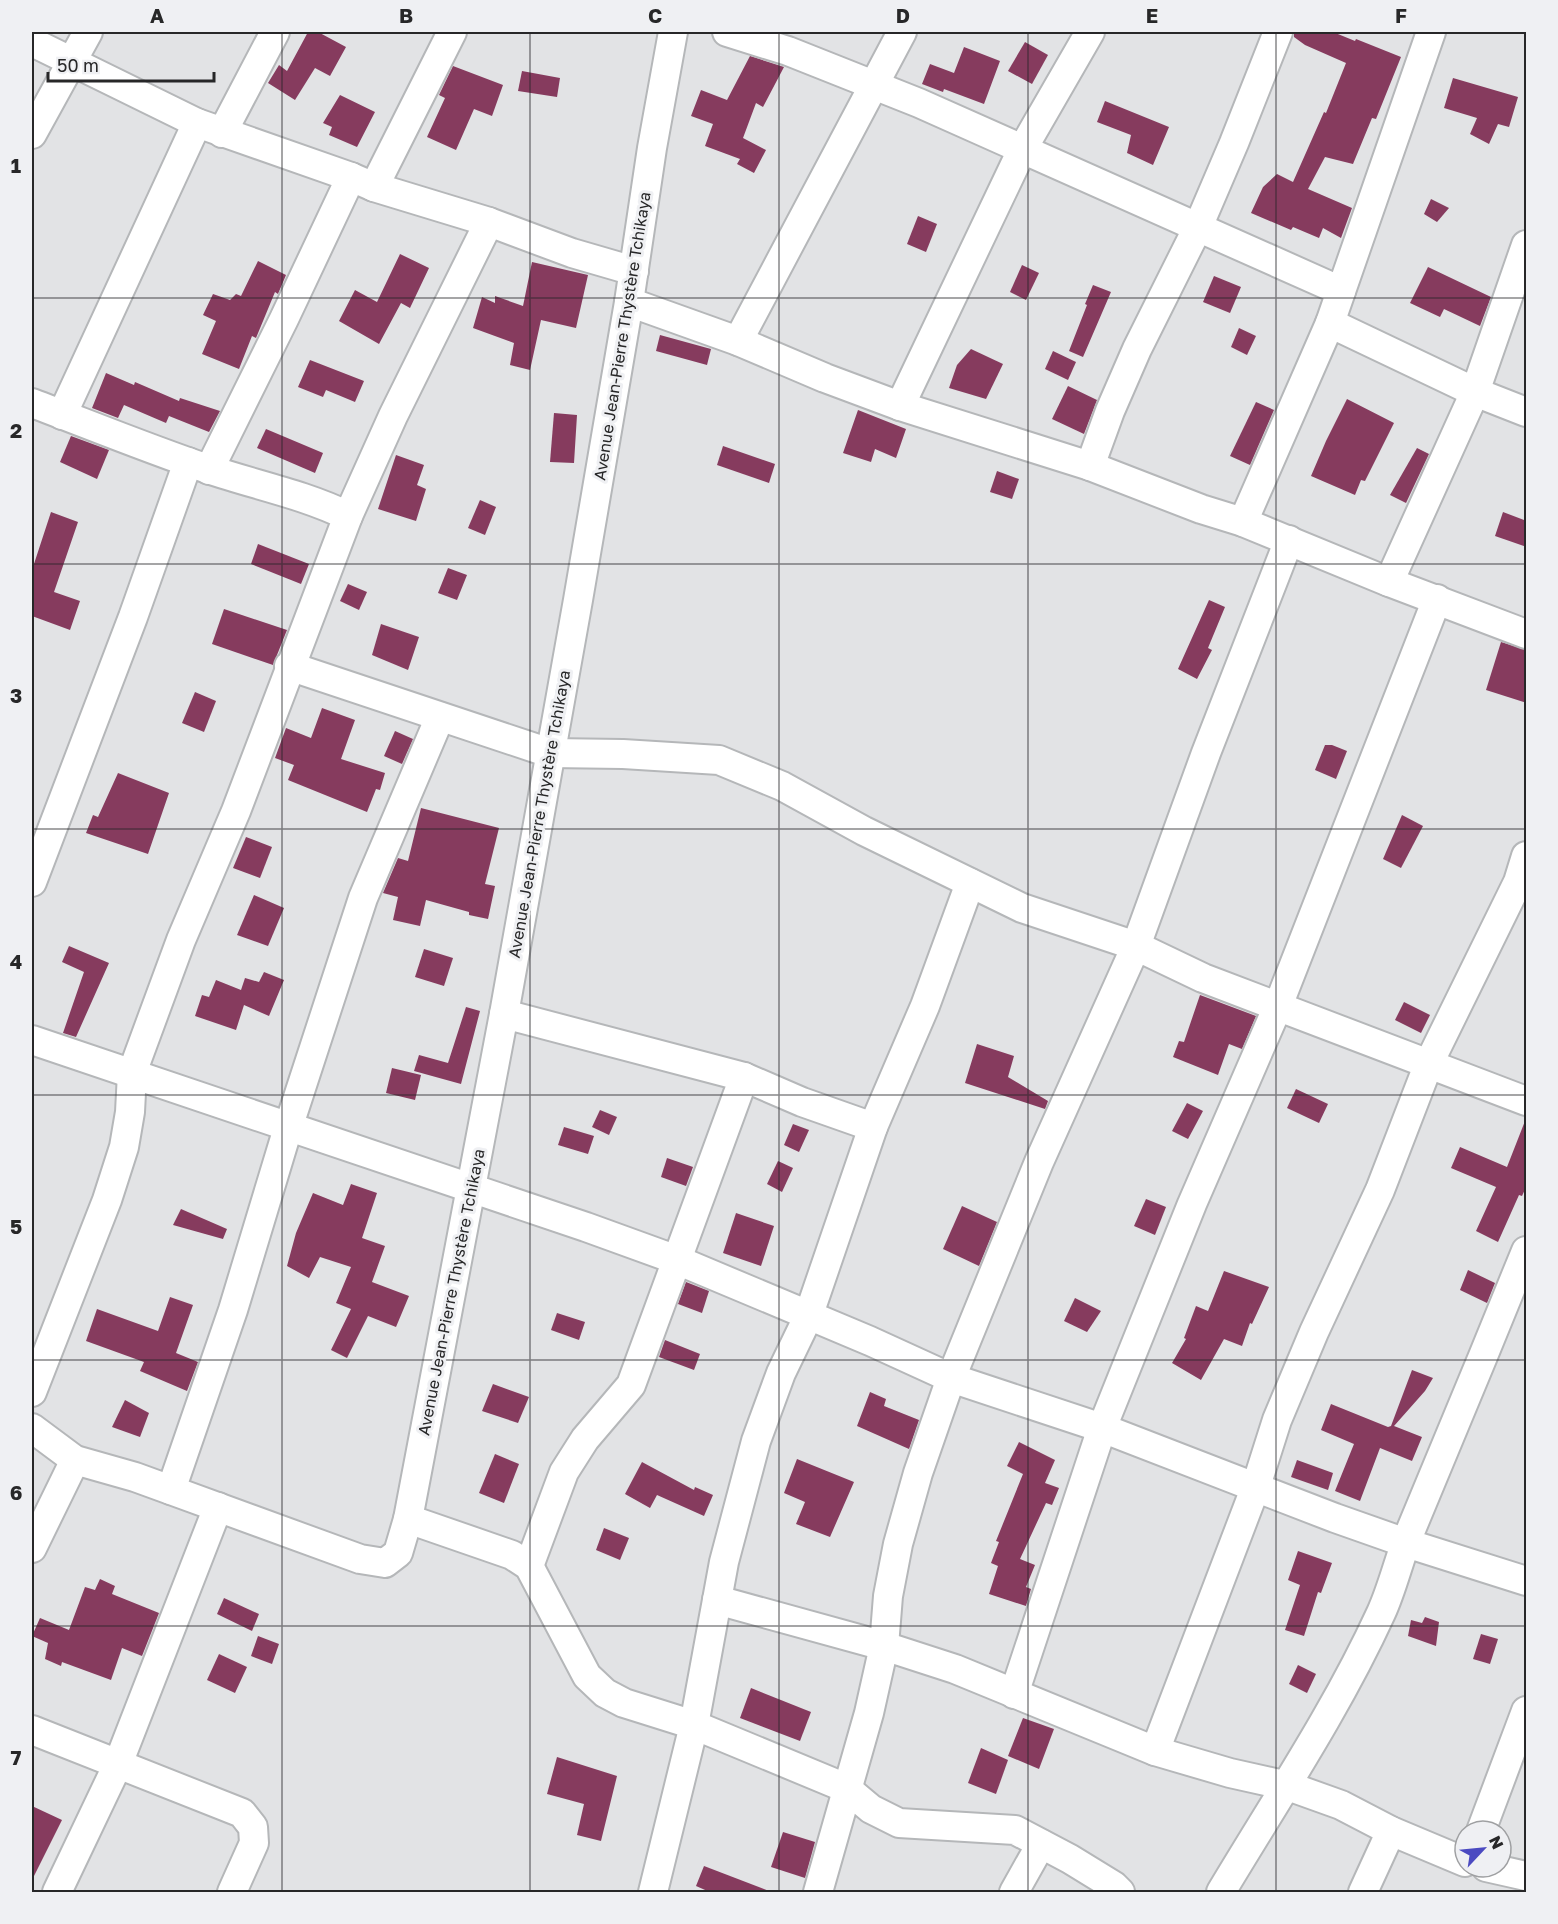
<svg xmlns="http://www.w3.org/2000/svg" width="1558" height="1924" font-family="'Golos Text',sans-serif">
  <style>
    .building { fill: #863b5e }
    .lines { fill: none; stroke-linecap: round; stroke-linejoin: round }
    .minor-casing { stroke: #b5b7b9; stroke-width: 32 }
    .minor { stroke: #fff; stroke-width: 28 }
    .grid { fill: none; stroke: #272728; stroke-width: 1.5; stroke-opacity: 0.55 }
    .labels { text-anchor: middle; stroke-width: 6; stroke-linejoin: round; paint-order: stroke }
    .street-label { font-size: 16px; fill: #272728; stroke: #eff0f3 }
    .neatline { fill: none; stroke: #272728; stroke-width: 2 }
    .grid-label { font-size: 20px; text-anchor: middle; font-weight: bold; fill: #272728 }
  </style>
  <rect width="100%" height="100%" fill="#e2e3e5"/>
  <g class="building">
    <path d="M308,32h10l28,15 -16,29 -15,-8 -20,32 -27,-17 11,-18 8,6z"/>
    <path d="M1294,32h39l22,9 1,-2 45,18 -25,62 -4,-1 -19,46 -28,-7 -17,32 44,19 -11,30 -18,-10 -4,10 -26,-11 -2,3 -40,-17 12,-26 14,-13 16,8 31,-70 2,1 20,-50 -41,-18 -11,-8z"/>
    <path d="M1025,42l23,13 -16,29 -24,-13z"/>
    <path d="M964,47l36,14 -16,43 -40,-15 -1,3 -21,-8 8,-20 24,9z"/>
    <path d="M750,56l34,11 -21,40 -7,-4 -13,35 23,12 -12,23 -17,-9 3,-5 -35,-13 8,-22 -22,-8 10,-26 26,10z"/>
    <path d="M453,66l50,19 -11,31 -18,-7 -18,41 -29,-13 18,-39 -6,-3z"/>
    <path d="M522,71l38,7 -3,19 -39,-6z"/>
    <path d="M1453,78l65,19 -9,30 -11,-3 -9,20 -19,-10 7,-16 -33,-10z"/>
    <path d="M340,95l35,17 -18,35 -28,-12 3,-8 -9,-4z"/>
    <path d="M1105,101l64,26 -16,38 -26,-12 4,-18 -34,-13z"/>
    <path d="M1431,199l18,9 -12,14 -13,-8z"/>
    <path d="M918,216l19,8 -11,28 -19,-8z"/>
    <path d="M400,254l29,14 -19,40 -9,-5 -22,41 -40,-23 16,-31 22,12z"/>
    <path d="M258,261l28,14 -8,19 -3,-2 -19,46 -4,-2 -13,33 -37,-15 14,-33 -13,-6 10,-21 17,6 6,-6 5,2z"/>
    <path d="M532,262l56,13 -12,53 -35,-8 -11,50 -20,-5 4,-22 -41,-15 9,-31 13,6v-7l28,10z"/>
    <path d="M1022,265l17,8 -13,27 -16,-8z"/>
    <path d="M1428,267l63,30 -11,29 -36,-17 -4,8 -30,-14z"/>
    <path d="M1214,276l27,11 -11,26 -27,-11z"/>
    <path d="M1093,285l18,7 -28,65 -14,-6 18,-46 -2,-1z"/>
    <path d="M1239,328l17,8 -9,19 -16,-8z"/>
    <path d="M660,335l51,14 -4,16 -51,-14z"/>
    <path d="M971,349l32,15 -17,35 -37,-11 8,-23z"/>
    <path d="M1053,351l23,11 -8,18 -23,-11z"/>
    <path d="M310,360l54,21 -9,21 -29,-12 -3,7 -25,-10z"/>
    <path d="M106,373l28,12 1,-3 44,19 1,-3 40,13 -11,21 -40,-16 -3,7 -42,-18 -6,13 -26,-10z"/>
    <path d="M1068,386l29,14 -13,34 -32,-15z"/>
    <path d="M1347,399l47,24 -29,58 -4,-1 -6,15 -44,-19 15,-35z"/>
    <path d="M1256,402l18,8 -24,55 -20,-9z"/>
    <path d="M858,410l48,19 -10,29 -21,-9 -4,13 -28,-9z"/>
    <path d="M554,413l23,2 -3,48 -24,-1z"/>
    <path d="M266,429l57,24 -8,20 -58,-25z"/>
    <path d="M71,436l38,14 -12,29 -37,-17z"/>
    <path d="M723,446l52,18 -6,19 -52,-18z"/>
    <path d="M1417,448l12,6 -23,49 -16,-8z"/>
    <path d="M396,455l28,10 -7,20 9,4 -10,32 -38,-12z"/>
    <path d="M997,471l22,8 -7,20 -22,-7z"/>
    <path d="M480,500l16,7 -11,28 -17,-7z"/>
    <path d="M51,512l27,10 -24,70 26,9 -10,29 -38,-14v-46z"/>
    <path d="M1503,512l24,9v26l-32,-11z"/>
    <path d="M258,544l51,20 -8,20 -50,-20z"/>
    <path d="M448,568l19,7 -10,25 -19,-7z"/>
    <path d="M348,584l19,8 -8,18 -19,-9z"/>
    <path d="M1209,600l16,7 -17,41 4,2 -15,29 -19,-10z"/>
    <path d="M224,609l63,21 -14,35 -61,-21z"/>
    <path d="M381,624l38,13 -11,33 -36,-15z"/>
    <path d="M1501,642l26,8v53l-41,-13z"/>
    <path d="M195,692l21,9 -12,31 -22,-9z"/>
    <path d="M322,708l33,12 -14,39 44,14 -5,17 -4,-1 -9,23 -79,-32 6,-15 -19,-7 11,-30 25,10z"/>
    <path d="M395,731l18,8 -11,25 -18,-8z"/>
    <path d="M1325,745h7l15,6 -11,28 -21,-9z"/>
    <path d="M118,773l51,20 -21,61 -62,-21 7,-18 5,2z"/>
    <path d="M421,808l78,20 -14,56 10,2 -7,33 -19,-4v-3l-43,-12 -6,26 -27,-6 5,-23 -15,-4 15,-35 10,3z"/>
    <path d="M1402,815l21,11 -22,42 -18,-9z"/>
    <path d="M246,837l26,10 -12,31 -27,-10z"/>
    <path d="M254,895l30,13 -16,38 -31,-11z"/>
    <path d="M69,946l40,17 -33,74 -13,-4 21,-61 -22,-10z"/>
    <path d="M424,949l29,9 -9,28 -29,-9z"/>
    <path d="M264,972l20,8 -15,36 -25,-11 -8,25 -41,-14 7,-21 7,2 7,-17 25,10 4,-12 14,4z"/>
    <path d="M1200,995l56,21 -14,33 -13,-5 -11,31 -45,-18 6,-16 5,1z"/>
    <path d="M1404,1002l26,13 -9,18 -26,-13z"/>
    <path d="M466,1007l14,4 -19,73 -47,-13 5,-16 29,8z"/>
    <path d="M977,1044l37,12 -6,21 40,24 -3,8 -80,-26z"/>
    <path d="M392,1068l29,7 -6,25 -29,-7z"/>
    <path d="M1296,1089l32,15 -9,19 -32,-15z"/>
    <path d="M1187,1103l16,8 -15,28 -16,-8z"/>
    <path d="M600,1110l17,7 -8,18 -17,-8z"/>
    <path d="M1525,1121h2v64l-5,11 -3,-1 -21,47 -22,-11 20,-44 -45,-19 9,-21 47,20z"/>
    <path d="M793,1124l16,6 -10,22 -15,-7z"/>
    <path d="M564,1127l30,9 -6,18 -30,-9z"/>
    <path d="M667,1158l26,9 -7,19 -25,-9z"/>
    <path d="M778,1161l15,7 -11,24 -15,-8z"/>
    <path d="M351,1184l26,9 -15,45 23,8 -13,36 37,14 -13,31 -28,-11 -21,42 -16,-8 20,-41 -15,-6 15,-36 -31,-10 -11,21 -22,-12 9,-33 17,-40 30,12z"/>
    <path d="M1146,1199l20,8 -11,28 -21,-9z"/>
    <path d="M962,1206l35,16 -18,44 -36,-17z"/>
    <path d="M181,1209l46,20 -4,10 -50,-14z"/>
    <path d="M736,1213l38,13 -13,40 -38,-13z"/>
    <path d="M1468,1270l27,13 -8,20 -27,-13z"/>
    <path d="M1224,1271l45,16 -17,37 -2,-1 -8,23 -18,-7 -23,41 -29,-17 14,-24 -2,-1 12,-32 12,5z"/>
    <path d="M686,1282l23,9 -7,22 -24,-9z"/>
    <path d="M170,1297l23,8 -17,48 22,9 -11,29 -47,-20 4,-9 -58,-21 11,-32 61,22z"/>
    <path d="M1075,1298l26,13 -14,21 -23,-11z"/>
    <path d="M557,1313l28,9 -6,18 -28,-10z"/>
    <path d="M665,1340l35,14 -6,16 -35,-13z"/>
    <path d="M1412,1370l21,8 -8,13 -31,35 28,11 -10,24 -32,-13 -20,53 -25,-10 19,-47 -33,-14 10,-26 57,23 3,-1z"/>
    <path d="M493,1384l36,13 -11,26 -36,-12z"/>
    <path d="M870,1392l16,7 -2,7 35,14 -10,29 -52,-23z"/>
    <path d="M125,1400l24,13 -9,24 -28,-10z"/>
    <path d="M1019,1442l36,18 -10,23 14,5 -7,17 -6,-2 -26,56 15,6 -9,22 5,2 -5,17 -37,-12 9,-28 -7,-3 8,-21 -3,-1 27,-67 -16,-8z"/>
    <path d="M495,1454l24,10 -15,39 -25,-10z"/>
    <path d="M797,1459l57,23 -24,55 -34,-13 9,-22 -21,-9z"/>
    <path d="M1297,1460l36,13 -5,17 -37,-13z"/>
    <path d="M642,1462l52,28 1,-3 18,8 -9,21 -47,-21 -7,13 -25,-14z"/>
    <path d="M604,1528l25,10 -9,22 -24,-10z"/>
    <path d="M1298,1551l34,12 -11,30 -3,-1 -14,44 -19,-6 15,-45 -12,-5z"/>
    <path d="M100,1579l15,7 -3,8 47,19 -17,43 -20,-8 -11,32 -49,-18 -1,4 -16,-7 3,-16 -16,-7 8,-18 29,12 16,-43 10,3z"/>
    <path d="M224,1598l35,16 -7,17 -35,-17z"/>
    <path d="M1425,1617l14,5 -3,24 -28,-10 3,-16 11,3z"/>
    <path d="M1481,1634l17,5 -8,25 -17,-5z"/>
    <path d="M258,1636l21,8 -7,20 -21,-8z"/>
    <path d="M219,1654l28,13 -12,26 -28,-13z"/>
    <path d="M1298,1665l18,9 -9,19 -18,-9z"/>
    <path d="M751,1688l60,24 -11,29 -60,-23z"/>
    <path d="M1023,1718l31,11 -15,40 -31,-13z"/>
    <path d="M981,1748l27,12 -12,34 -28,-11z"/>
    <path d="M557,1757l60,19 -16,65 -24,-6 7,-31 -37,-10z"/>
    <path d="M32,1806l30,14 -30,60z"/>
    <path d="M783,1832l32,10 -10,36 -34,-11z"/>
    <path d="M704,1866l65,25v2h-57l-16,-7z"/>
  </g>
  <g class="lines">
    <defs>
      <g id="minor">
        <path d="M727,32l61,19 131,52 422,188"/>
        <path d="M32,42l165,81 154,54 23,10 115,35 83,31 62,18"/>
        <path d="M222,133l53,-101"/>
        <path d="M32,134l56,-102"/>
        <path d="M374,187l78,-155"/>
        <path d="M629,302l109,39 87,37 75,28 190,60 111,43 42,13 146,60 137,52"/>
        <path d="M1330,323l145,69 51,20"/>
        <path d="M738,341l164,-309"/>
        <path d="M32,403c58,22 117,46 176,66 47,16 95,25 140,47"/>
        <path d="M900,406l122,-256 68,-118"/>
        <path d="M62,415l135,-292"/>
        <path d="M1090,466l20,-55 27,-62 61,-122 36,-84 44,-111"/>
        <path d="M209,470l75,-151 67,-142"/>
        <path d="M1243,522l87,-199 101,-291"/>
        <path d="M1389,582l86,-190 51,-147"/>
        <path d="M289,666l261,87 73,1 96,6 63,26 82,45 158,77 114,38 67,32 323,123"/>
        <path d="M32,882l101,-265 55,-155"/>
        <path d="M504,1014l240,63 58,25 71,25"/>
        <path d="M32,1040l554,187 91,33 193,81 81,37 151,50 233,90 71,25 120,38"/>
        <path d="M32,1392l75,-192 17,-53 6,-35 2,-39 49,-133 55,-129 112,-295 45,-100 96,-194"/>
        <path d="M32,1428l43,32 60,17 225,82 25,4 13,-10 10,-34 96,-505 74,-414 51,-298 23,-154 21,-116"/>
        <path d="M171,1490l62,-180 55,-182 75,-230 77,-181"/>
        <path d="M408,1519l104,36 17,11 58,110 18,17 19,10 70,22 152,63 25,21 28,14 116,7 55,29 44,27 6,6"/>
        <path d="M32,1548l43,-88"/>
        <path d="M529,1566l35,-94 21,-33 46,-54 113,-308"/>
        <path d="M717,1600l167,46 71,23 200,82 75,22 58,13 53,19 50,26 74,31"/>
        <path d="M1014,1694l88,-266 90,-224 86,-198 159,-407"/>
        <path d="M32,1730l210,83 11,14 1,16 -22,49"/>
        <path d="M1155,1751l101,-265 21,-66 37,-88 66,-142 49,-127 89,-181 8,-26"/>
        <path d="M1481,1831l45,-120"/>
        <path d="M1486,1867l40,9"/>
        <path d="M57,1892l61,-128 100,-257"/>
        <path d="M653,1892l41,-167 30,-163 32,-121 25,-68 27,-56 65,-190 52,-121 45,-123"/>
        <path d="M818,1892l51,-179 15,-67 4,-50 10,-52 20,-71 33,-95 88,-216 97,-216 70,-193 83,-213"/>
        <path d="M1014,1892l27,-48"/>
        <path d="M1221,1892c55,-92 115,-181 160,-279 12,-26 18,-55 29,-81 39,-94 78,-187 116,-281"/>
        <path d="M1363,1892l28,-61"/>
      </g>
    </defs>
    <use href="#minor" class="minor-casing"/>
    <use href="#minor" class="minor"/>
  </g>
  <path class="grid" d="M282,32v1860M530,32v1860M779,32v1860M1028,32v1860M1276,32v1860M32,298h1494M32,564h1494M32,829h1494M32,1095h1494M32,1360h1494M32,1626h1494"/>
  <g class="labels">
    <g class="street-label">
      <text transform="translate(622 336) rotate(-81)" y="6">Avenue Jean-Pierre Thystère Tchikaya</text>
      <text transform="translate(539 814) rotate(-80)" y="6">Avenue Jean-Pierre Thystère Tchikaya</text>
      <text transform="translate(451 1292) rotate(-79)" y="6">Avenue Jean-Pierre Thystère Tchikaya</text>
    </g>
  </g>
  <rect width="1558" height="1924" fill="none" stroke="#eff0f3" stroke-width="66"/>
  <g transform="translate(1483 1849) rotate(64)"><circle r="28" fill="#eff0f3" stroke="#9fa0a2" stroke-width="1.5"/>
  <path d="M0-4.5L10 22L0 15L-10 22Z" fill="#4b4ac1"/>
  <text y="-9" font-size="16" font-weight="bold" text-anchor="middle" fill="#272728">N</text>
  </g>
  <path d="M48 72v9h166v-9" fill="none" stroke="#272728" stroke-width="3"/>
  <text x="57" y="72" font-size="18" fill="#272728" stroke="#eff0f3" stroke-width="4.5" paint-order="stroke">50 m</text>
  <rect x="33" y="33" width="1492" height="1858" class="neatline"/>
  <g class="grid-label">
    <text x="157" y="23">A</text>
    <text x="406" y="23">B</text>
    <text x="655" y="23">C</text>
    <text x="903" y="23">D</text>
    <text x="1152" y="23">E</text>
    <text x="1401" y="23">F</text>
    <text x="16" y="173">1</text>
    <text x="16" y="438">2</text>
    <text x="16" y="703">3</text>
    <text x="16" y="969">4</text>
    <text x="16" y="1234">5</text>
    <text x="16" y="1500">6</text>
    <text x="16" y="1765">7</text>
  </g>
</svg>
